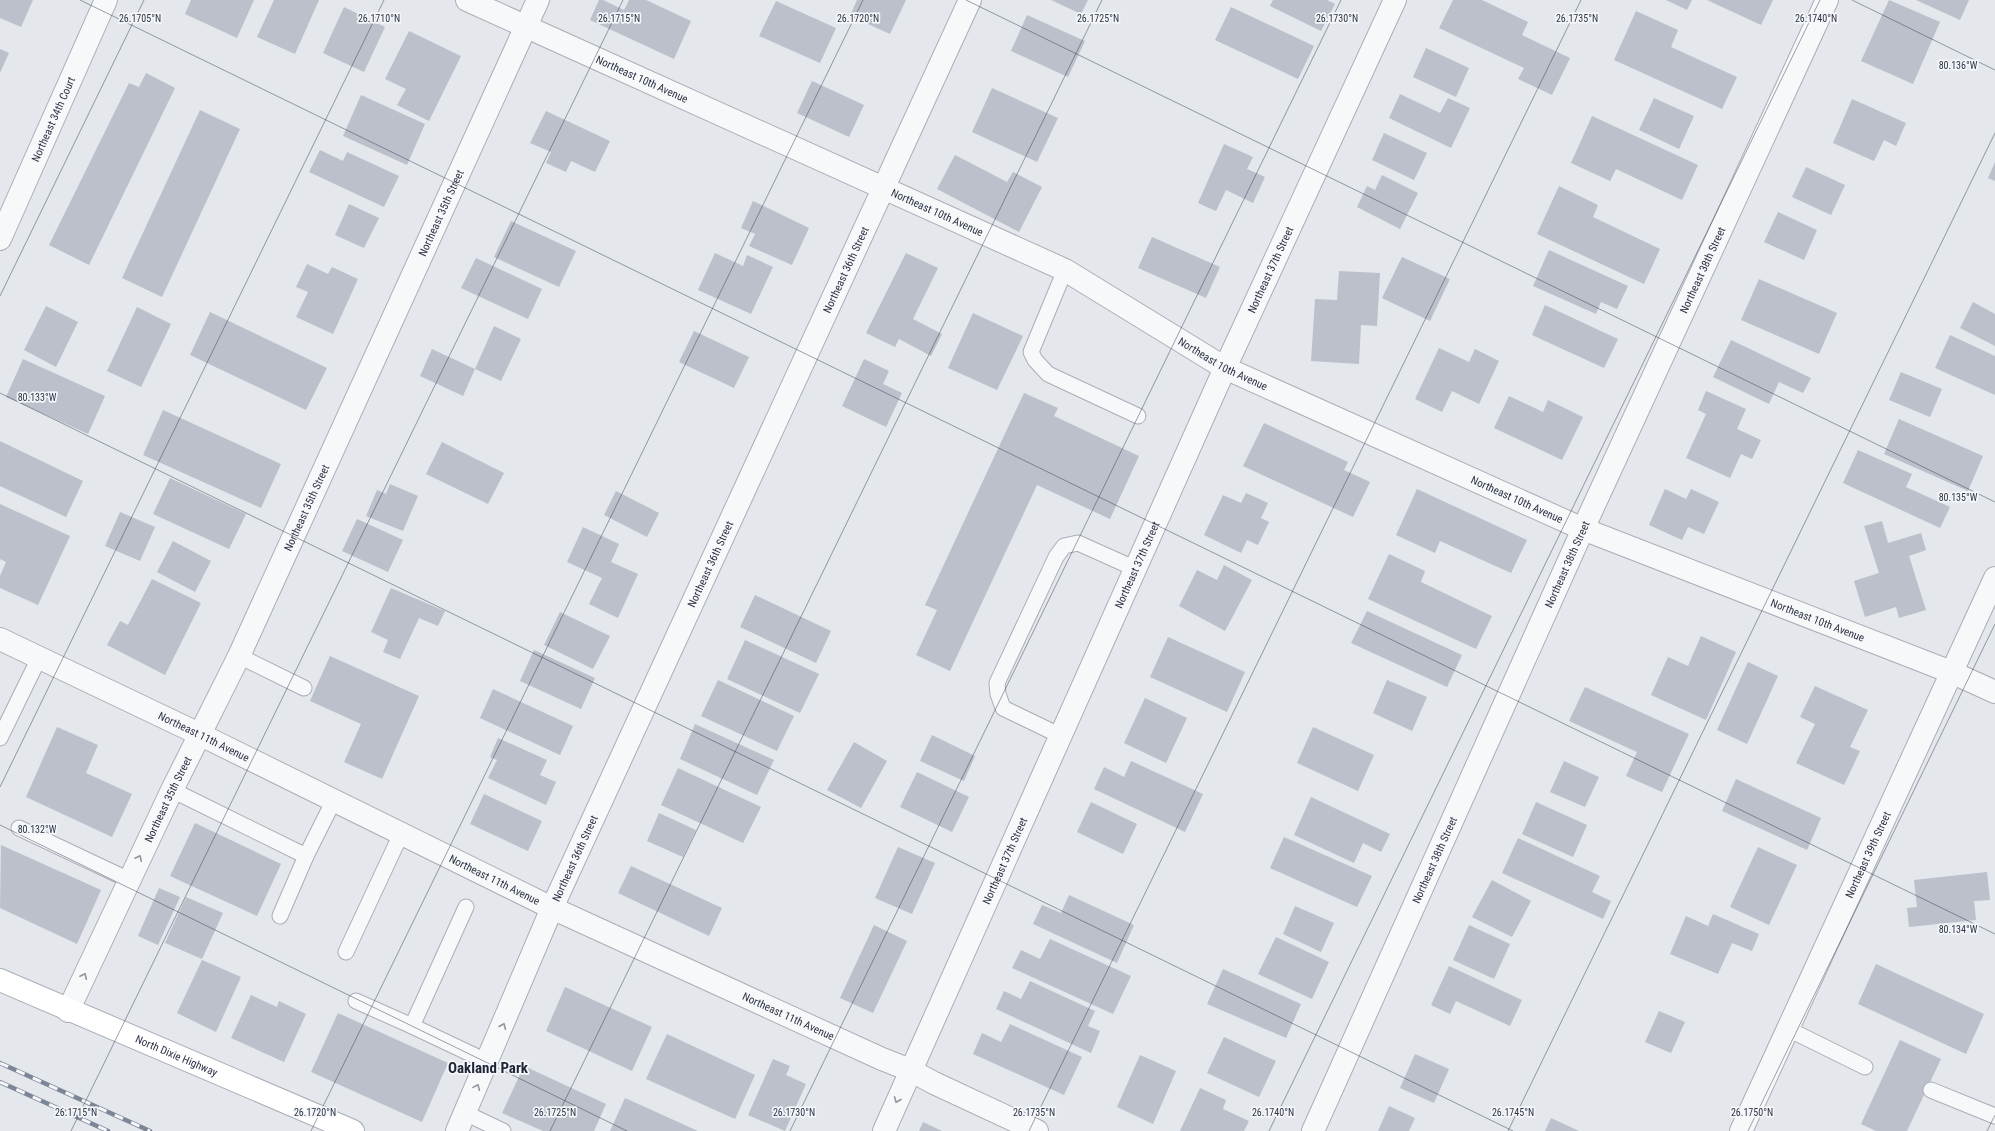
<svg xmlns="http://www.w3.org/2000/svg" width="1995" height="1131" font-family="'Roboto Condensed',sans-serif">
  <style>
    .building { fill: #bbc0ca }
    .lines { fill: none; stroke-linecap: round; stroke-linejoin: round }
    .service-casing { stroke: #a9aeb7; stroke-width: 17 }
    .minor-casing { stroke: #a9aeb7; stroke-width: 24 }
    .tertiary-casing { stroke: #a9aeb7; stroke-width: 24 }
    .secondary-casing { stroke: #a9aeb7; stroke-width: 24 }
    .service { stroke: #f7f8fa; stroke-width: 15 }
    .minor { stroke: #f7f8fa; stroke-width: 22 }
    .tertiary { stroke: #f7f8fa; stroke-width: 22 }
    .secondary { stroke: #fff; stroke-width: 22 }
    .rail-casing { stroke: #7d8696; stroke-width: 4.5 }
    .rail { stroke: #f4f6f9; stroke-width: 3; stroke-dasharray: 9; stroke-linecap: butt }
    .oneway { stroke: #9196a0 }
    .ticks { fill: none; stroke: #2b3445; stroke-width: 1; stroke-opacity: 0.45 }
    .labels { text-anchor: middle; stroke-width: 3.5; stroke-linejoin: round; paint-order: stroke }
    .street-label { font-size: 11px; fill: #2b3445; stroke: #f4f6f9 }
    .district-label { font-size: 15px; font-weight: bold; fill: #1d2536; stroke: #f4f6f9 }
    .ticks-label { font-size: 10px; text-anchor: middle; fill: #2b3445; stroke: #f4f6f9; stroke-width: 3.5; stroke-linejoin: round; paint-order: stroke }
  </style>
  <rect width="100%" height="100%" fill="#e4e7ec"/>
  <g class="building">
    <path d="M0,0h33l-12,27 -21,-9z"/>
    <path d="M191,0h63l-17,38 -52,-24z"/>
    <path d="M274,0h45l-24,54 -38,-17z"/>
    <path d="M599,0h4l21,10 5,-10h17l45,21 -17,38 -84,-39z"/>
    <path d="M857,0h49l-16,34 -40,-18z"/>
    <path d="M1051,0h37l-7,14z"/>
    <path d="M1273,0h54l8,4 -14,27 -51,-25z"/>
    <path d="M1453,0h29l46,22 -6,13 48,23 -18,37 -34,-16 6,-11 -85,-40z"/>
    <path d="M1666,0h26l-5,10z"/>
    <path d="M1707,0h66l-12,25z"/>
    <path d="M1889,0l51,22 -27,62 -52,-23z"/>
    <path d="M1916,0h53l-9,20z"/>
    <path d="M776,1l60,27 -16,35 -61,-27z"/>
    <path d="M344,7l41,20 -21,45 -41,-19z"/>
    <path d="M1231,7l83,39 -16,33 -83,-39z"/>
    <path d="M1636,11l42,19 -7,17 66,30 -15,32 -108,-49z"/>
    <path d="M1027,15l58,26 -17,36 -57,-26z"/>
    <path d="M409,31l52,25 -32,65 -32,-16 9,-16 -21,-10z"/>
    <path d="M1426,48l43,20 -13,29 -43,-20z"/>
    <path d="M0,49l9,4 -9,20z"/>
    <path d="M146,73l29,15 -86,177 -40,-20 80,-162 10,4z"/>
    <path d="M812,81l52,24 -15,32 -52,-24z"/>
    <path d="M992,88l66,30 -21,44 -65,-30z"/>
    <path d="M1400,94l40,19 8,-15 22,10 -19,40 -62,-30z"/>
    <path d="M361,95l64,29 -18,41 -64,-29z"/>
    <path d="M1654,98l40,18 -15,33 -40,-19z"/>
    <path d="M1852,99l54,24 -10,23 -12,-6 -10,21 -41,-18z"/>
    <path d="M200,110l40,19 -78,168 -40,-19z"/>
    <path d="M546,111l64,30 -15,31 -24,-11 -5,11 -20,-9 5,-11 -21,-9z"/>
    <path d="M1592,116l106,49 -16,35 -66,-31 -6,12 -39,-18z"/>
    <path d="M1384,133l43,20 -13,27 -42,-20z"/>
    <path d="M1224,144l29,13 -6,12 18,8 -12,26 -27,-13 -10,21 -18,-8z"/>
    <path d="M320,150l23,11 4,-9 52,24 -15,31 -75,-35z"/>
    <path d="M955,155l52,27 6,-10 29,15 -23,45 -82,-43z"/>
    <path d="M1995,162v19l-7,-3z"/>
    <path d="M1806,167l39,18 -14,30 -39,-18z"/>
    <path d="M1382,175l36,18 -18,36 -43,-22 10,-21 8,4z"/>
    <path d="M1559,186l39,19 -5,12 67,32 -16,35 -107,-50z"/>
    <path d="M753,201l56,27 -17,37 -43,-19 6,-12 -14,-6z"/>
    <path d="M349,204l30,14 -15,30 -29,-13z"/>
    <path d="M1778,212l39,18 -13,30 -40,-18z"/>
    <path d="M511,221l65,30 -17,36 -65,-30z"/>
    <path d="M1152,237l68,30 -14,31 -68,-30z"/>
    <path d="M1549,250l79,36 -11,23 -16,-7 -5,12 -63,-28z"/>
    <path d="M715,253l28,13 4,-11 26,12 -22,47 -53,-24z"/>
    <path d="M906,253l32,15 -25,51 29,15 -11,22 -32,-17 -4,8 -29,-14z"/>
    <path d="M1402,257l48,22 -20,42 -48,-23z"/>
    <path d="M476,258l66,31 -14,30 -67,-31z"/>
    <path d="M307,264l21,10 4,-7 26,12 -25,55 -37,-17 12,-25 -12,-5z"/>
    <path d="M1339,271l41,2 -3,53 -16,-1 -2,39 -48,-3 4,-62 22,1z"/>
    <path d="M1759,279l78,34 -18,41 -78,-34z"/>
    <path d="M1973,302l22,12v32l-35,-18z"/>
    <path d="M1545,305l73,34 -14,29 -72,-33z"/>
    <path d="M46,306l32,16 -22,45 -32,-17z"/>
    <path d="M137,307l34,17 -30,63 -34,-16z"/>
    <path d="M210,312l117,56 -21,42 -116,-55z"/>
    <path d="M973,313l50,23 -26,54 -49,-22z"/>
    <path d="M494,326l27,13 -20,42 -26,-12z"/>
    <path d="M694,331l55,26 -15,31 -55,-26z"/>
    <path d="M1950,335l45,21v39l-60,-27z"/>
    <path d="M1731,340l80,38 -8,15 -24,-11 -10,22 -56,-27z"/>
    <path d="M1439,348l30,14 6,-13 24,12 -20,43 -27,-13 -10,21 -27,-13z"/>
    <path d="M432,349l43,20 -12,27 -43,-20z"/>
    <path d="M23,359l82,37 -17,38 -82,-37z"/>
    <path d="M864,359l25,12 -6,13 19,9 -16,34 -44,-21z"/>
    <path d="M1901,372l41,17 -12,28 -41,-17z"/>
    <path d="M1706,391l40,18 -9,20 24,11 -9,19 -11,-5 -11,24 -44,-20 20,-44 -8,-4z"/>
    <path d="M1024,393l34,15 -4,8 85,40 -29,63 -73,-34 -87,186 -34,-16 21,-45 -12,-5z"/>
    <path d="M1509,396l34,16 5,-12 35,17 -21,43 -68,-32z"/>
    <path d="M163,410l118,54 -20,44 -118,-53z"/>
    <path d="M1899,419l84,37 -15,35 -84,-37z"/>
    <path d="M1264,423l84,39 -4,8 26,12 -17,35 -110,-51z"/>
    <path d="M0,441l83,40 -17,36 -66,-31z"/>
    <path d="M442,442l62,31 -16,31 -62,-30z"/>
    <path d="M1858,450l54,24 -6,13 44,20 -10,21 -97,-45z"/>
    <path d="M170,478l76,36 -17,35 -76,-35z"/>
    <path d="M390,484l28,12 -15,35 -37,-15 11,-26 9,4z"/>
    <path d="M1417,489l110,51 -16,33 -71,-32 -5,12 -39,-18z"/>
    <path d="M1665,489l21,10 5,-10 28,13 -15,32 -16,-7 -6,13 -33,-15z"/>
    <path d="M616,491l43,22 -12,24 -43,-22z"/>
    <path d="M1246,493l22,10 -7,15 8,4 -11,23 -11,-5 -6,13 -37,-18 19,-40 18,8z"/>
    <path d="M0,504l70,32 -32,69 -38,-17v-12l6,-14 -6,-3z"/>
    <path d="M120,512l35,15 -15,34 -35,-15z"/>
    <path d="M357,519l46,21 -15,32 -46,-21z"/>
    <path d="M1882,521l6,22 33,-10 5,17 -17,6 17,54 -27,8 -3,-11 -31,10 -11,-36 25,-8 -15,-47z"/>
    <path d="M583,527l36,17 -8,18 27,12 -20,44 -29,-14 13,-26 -35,-16z"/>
    <path d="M173,541l38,20 -16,31 -38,-20z"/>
    <path d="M1389,554l36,17 -4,11 71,34 -16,33 -108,-50z"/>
    <path d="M1224,565l28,15 -27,51 -46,-25 18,-36 20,10z"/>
    <path d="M152,579l49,24 -36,72 -58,-30 13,-24 8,4z"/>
    <path d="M391,588l54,23 -7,15 -19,-8 -19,41 -17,-7 5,-12 -17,-8z"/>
    <path d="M755,595l76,36 -15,32 -76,-36z"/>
    <path d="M1367,611l95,44 -15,32 -96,-44z"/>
    <path d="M560,612l50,24 -17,33 -49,-24z"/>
    <path d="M1701,636l35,16 -30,68 -55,-25 17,-38 20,9z"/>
    <path d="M1168,637l77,35 -18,40 -77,-35z"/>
    <path d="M745,640l74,34 -19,39 -73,-34z"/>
    <path d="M534,650l61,28 -14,31 -61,-28z"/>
    <path d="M330,656l89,40 -37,83 -38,-17 17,-38 -51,-23z"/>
    <path d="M1748,662l30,14 -31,68 -30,-14z"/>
    <path d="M718,680l76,36 -17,35 -76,-35z"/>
    <path d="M1387,680l40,17 -15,34 -39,-18z"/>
    <path d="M1815,686l53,24 -18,37 10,4 -16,34 -48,-22 19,-39 -15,-7z"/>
    <path d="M1585,687l104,47 -27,58 -36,-16 11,-24 -68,-31z"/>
    <path d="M493,689l80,37 -13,29 -80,-37z"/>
    <path d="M1145,698l42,20 -21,45 -42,-20z"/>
    <path d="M695,724l79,36 -17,35 -77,-36z"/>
    <path d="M57,727l41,18 -12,28 46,21 -20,43 -86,-40z"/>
    <path d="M1313,727l61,28 -16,36 -61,-28z"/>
    <path d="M932,735l43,21 -11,25 -44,-20z"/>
    <path d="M498,738l49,22 -7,15 16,7 -10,23 -58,-27 9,-18 -7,-3z"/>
    <path d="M854,742l33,19 -26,47 -34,-18z"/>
    <path d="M1131,761l72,33 -18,38 -91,-43 10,-22 20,10z"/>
    <path d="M1564,761l35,16 -14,30 -35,-15z"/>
    <path d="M678,768l83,39 -18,36 -82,-38z"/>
    <path d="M917,772l52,25 -17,35 -52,-25z"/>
    <path d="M1736,779l85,39 -14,32 -85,-39z"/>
    <path d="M484,794l58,27 -14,30 -58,-27z"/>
    <path d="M1311,797l79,37 -9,18 -18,-9 -9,20 -60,-28z"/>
    <path d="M1091,802l46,22 -14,30 -46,-22z"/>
    <path d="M1536,802l51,23 -14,32 -51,-23z"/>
    <path d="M659,813l37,17 -13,27 -36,-16z"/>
    <path d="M195,823l86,41 -24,52 -87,-40z"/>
    <path d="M1284,837l88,39 -15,31 -87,-39z"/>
    <path d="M1518,838l82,38 -8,16 19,9 -8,18 -101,-46z"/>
    <path d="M1,845l100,45 -24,54 -77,-36z"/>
    <path d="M898,847l37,16 -23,51 -37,-16z"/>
    <path d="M1758,847l39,18 -28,60 -39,-18z"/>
    <path d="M631,866l91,42 -13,28 -91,-43z"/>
    <path d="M1987,872l3,28 -16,1 2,19 -67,7 -2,-19 10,-1 -3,-27z"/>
    <path d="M1492,880l39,21 -19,36 -40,-20z"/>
    <path d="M159,888l21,9 -22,48 -20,-9z"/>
    <path d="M1069,895l65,30 -17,38 -84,-39 9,-19 19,8z"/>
    <path d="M186,897l37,16 -21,46 -37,-16z"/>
    <path d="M1295,906l39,17 -13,29 -38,-18z"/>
    <path d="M1713,914l46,20 -7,17 -20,-8 -14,31 -48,-20 16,-38 22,10z"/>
    <path d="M874,925l33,16 -34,72 -33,-15z"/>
    <path d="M1469,925l41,19 -16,35 -41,-19z"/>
    <path d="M1276,937l53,25 -17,37 -54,-25z"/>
    <path d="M1050,939l81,37 -18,38 -101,-46 9,-18 19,9z"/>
    <path d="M202,960l39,17 -25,55 -39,-19z"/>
    <path d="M1876,964l108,50 -18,40 -108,-50z"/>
    <path d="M1449,966l73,34 -12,26 -54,-25 -6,13 -19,-9z"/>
    <path d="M1223,969l78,35 -15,34 -79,-34z"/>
    <path d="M1030,981l65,30 -7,15 12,5 -9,22 -95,-44 8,-18 17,8z"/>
    <path d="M565,987l87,40 -20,44 -86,-40z"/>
    <path d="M251,995l26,12 2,-6 27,13 -22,48 -53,-24z"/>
    <path d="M1659,1011l26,11 -14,31 -26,-11z"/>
    <path d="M338,1013l110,50 -26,59 -111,-50z"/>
    <path d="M1010,1024l72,33 -18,38 -91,-41 9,-21 19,9z"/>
    <path d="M667,1034l88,41 -20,44 -89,-40z"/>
    <path d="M1224,1037l52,24 -17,36 -52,-24z"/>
    <path d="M1900,1040l41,19 -34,72h-31l-15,-7z"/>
    <path d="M1415,1054l34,15 -15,34 -34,-15z"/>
    <path d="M1140,1055l36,16 -23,53 -36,-17z"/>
    <path d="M773,1059l17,7 -4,9 20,9 -21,47 -37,-16z"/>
    <path d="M524,1066l82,38 -12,27h-51l-41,-18z"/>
    <path d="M1200,1088l26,12 -3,9 26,12 -5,10h-64z"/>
    <path d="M625,1098l73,33h-88z"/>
    <path d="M1389,1106l26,12 -6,13h-31z"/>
    <path d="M1551,1118l28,13h-34z"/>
    <path d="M923,1122l19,9h-23z"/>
  </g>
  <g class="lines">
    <defs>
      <g id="service">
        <path d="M1065,270l-34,82 4,8 13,14 90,42"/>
        <path d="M239,656l65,32"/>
        <path d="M1061,736l-58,-28 -5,-14 -1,-11 59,-126 8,-11 14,-3 58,26"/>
        <path d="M0,738l39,-80"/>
        <path d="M172,790l134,66"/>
        <path d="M19,828l110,52"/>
        <path d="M280,916l26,-60 28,-56"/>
        <path d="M346,952l55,-118"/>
        <path d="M356,1001l56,25 54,-119"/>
        <path d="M412,1026l76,36"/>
        <path d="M1788,1029l77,38"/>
        <path d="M1931,1090l64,26"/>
        <path d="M465,1113l38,18"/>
      </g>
      <g id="minor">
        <path id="s1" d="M467,0l598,270 160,98 358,161 368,143 44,20"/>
        <path id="s2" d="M0,239l106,-239"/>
        <path id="s3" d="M0,639l199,95 353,174 330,151 28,11 24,13 103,48"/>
        <path id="s4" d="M68,1011l104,-221 67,-134 299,-656"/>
        <path id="s5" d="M457,1131l95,-223 418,-908"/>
        <path id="s6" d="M884,1131l341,-763 170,-368"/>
        <path id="s7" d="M1741,1131l254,-553"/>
      </g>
      <g id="tertiary">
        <path id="s8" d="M1313,1131l270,-602 244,-529"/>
      </g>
      <g id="secondary">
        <path id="s9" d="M0,980l353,151"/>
      </g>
    </defs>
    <use href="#service" class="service-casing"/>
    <use href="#minor" class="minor-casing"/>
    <use href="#tertiary" class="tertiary-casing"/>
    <use href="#secondary" class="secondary-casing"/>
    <use href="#service" class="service"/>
    <use href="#minor" class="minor"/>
    <use href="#tertiary" class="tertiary"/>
    <use href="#secondary" class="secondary"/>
    <defs>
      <g id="rail">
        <path d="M0,1063l150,68"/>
        <path d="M0,1082l108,49"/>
      </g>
    </defs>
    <use href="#rail" class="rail-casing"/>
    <use href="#rail" class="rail"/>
  </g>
  <defs><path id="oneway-chevron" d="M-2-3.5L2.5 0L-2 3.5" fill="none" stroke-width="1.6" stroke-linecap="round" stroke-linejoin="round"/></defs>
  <g class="oneway">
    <use href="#oneway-chevron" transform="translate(139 858) rotate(-64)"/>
    <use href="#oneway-chevron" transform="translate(84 976) rotate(-65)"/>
    <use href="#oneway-chevron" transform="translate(503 1026) rotate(-67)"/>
    <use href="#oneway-chevron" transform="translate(477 1087) rotate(-66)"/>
    <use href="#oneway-chevron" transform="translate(897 1100) rotate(113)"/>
  </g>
  <path class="ticks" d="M80,0l1915,934M966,0l1029,502M1852,0l143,70M0,296l144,-296M0,393l1513,738M0,787l384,-787M0,825l627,306M71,1131l552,-1131M311,1131l552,-1131M550,1131l552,-1131M790,1131l551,-1131M1029,1131l552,-1131M1269,1131l551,-1131M1508,1131l487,-998M1748,1131l247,-507M1987,1131l8,-16"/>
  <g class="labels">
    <g class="street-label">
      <text dy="4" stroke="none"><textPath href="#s1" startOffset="192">Northeast 10th Avenue</textPath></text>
      <text dy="4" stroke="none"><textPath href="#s2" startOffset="131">Northeast 34th Court</textPath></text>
      <text dy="4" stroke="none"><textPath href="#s1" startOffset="516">Northeast 10th Avenue</textPath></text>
      <text dy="4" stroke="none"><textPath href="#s4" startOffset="881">Northeast 35th Street</textPath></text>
      <text dy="4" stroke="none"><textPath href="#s6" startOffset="944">Northeast 37th Street</textPath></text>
      <text dy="4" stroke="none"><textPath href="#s5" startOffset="945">Northeast 36th Street</textPath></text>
      <text dy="4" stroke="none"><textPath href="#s8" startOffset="945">Northeast 38th Street</textPath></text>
      <text dy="4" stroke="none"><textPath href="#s1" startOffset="840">Northeast 10th Avenue</textPath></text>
      <text dy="4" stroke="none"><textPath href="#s1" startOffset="1164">Northeast 10th Avenue</textPath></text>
      <text dy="4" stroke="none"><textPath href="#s4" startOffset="557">Northeast 35th Street</textPath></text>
      <text dy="4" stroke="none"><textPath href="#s5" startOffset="621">Northeast 36th Street</textPath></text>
      <text dy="4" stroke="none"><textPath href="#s8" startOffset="621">Northeast 38th Street</textPath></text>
      <text dy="4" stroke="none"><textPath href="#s6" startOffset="620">Northeast 37th Street</textPath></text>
      <text dy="4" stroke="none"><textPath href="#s1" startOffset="1488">Northeast 10th Avenue</textPath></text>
      <text dy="4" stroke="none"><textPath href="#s3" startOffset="226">Northeast 11th Avenue</textPath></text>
      <text dy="4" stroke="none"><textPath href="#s4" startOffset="234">Northeast 35th Street</textPath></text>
      <text dy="4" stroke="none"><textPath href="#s7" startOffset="304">Northeast 39th Street</textPath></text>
      <text dy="4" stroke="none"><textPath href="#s5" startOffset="297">Northeast 36th Street</textPath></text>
      <text dy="4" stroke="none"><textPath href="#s8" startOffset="297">Northeast 38th Street</textPath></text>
      <text dy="4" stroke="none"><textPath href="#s6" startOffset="296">Northeast 37th Street</textPath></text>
      <text dy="4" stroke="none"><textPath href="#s3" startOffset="550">Northeast 11th Avenue</textPath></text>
      <text dy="4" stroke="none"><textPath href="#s3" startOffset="874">Northeast 11th Avenue</textPath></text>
      <text dy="4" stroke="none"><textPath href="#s9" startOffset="192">North Dixie Highway</textPath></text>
    </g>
    <g class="district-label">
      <text x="488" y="1073">Oakland Park</text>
    </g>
  </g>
  <g class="ticks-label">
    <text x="140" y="22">26.1705°N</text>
    <text x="379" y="22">26.1710°N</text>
    <text x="619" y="22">26.1715°N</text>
    <text x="858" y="22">26.1720°N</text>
    <text x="1098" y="22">26.1725°N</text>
    <text x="1337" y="22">26.1730°N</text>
    <text x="1577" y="22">26.1735°N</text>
    <text x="1816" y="22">26.1740°N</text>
    <text x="1958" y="69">80.136°W</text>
    <text x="37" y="401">80.133°W</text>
    <text x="1958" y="501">80.135°W</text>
    <text x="37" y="833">80.132°W</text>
    <text x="1958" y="933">80.134°W</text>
    <text x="76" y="1116">26.1715°N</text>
    <text x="315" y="1116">26.1720°N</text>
    <text x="555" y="1116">26.1725°N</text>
    <text x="794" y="1116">26.1730°N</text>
    <text x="1034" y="1116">26.1735°N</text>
    <text x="1273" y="1116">26.1740°N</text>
    <text x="1513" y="1116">26.1745°N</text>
    <text x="1752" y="1116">26.1750°N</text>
  </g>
</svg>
